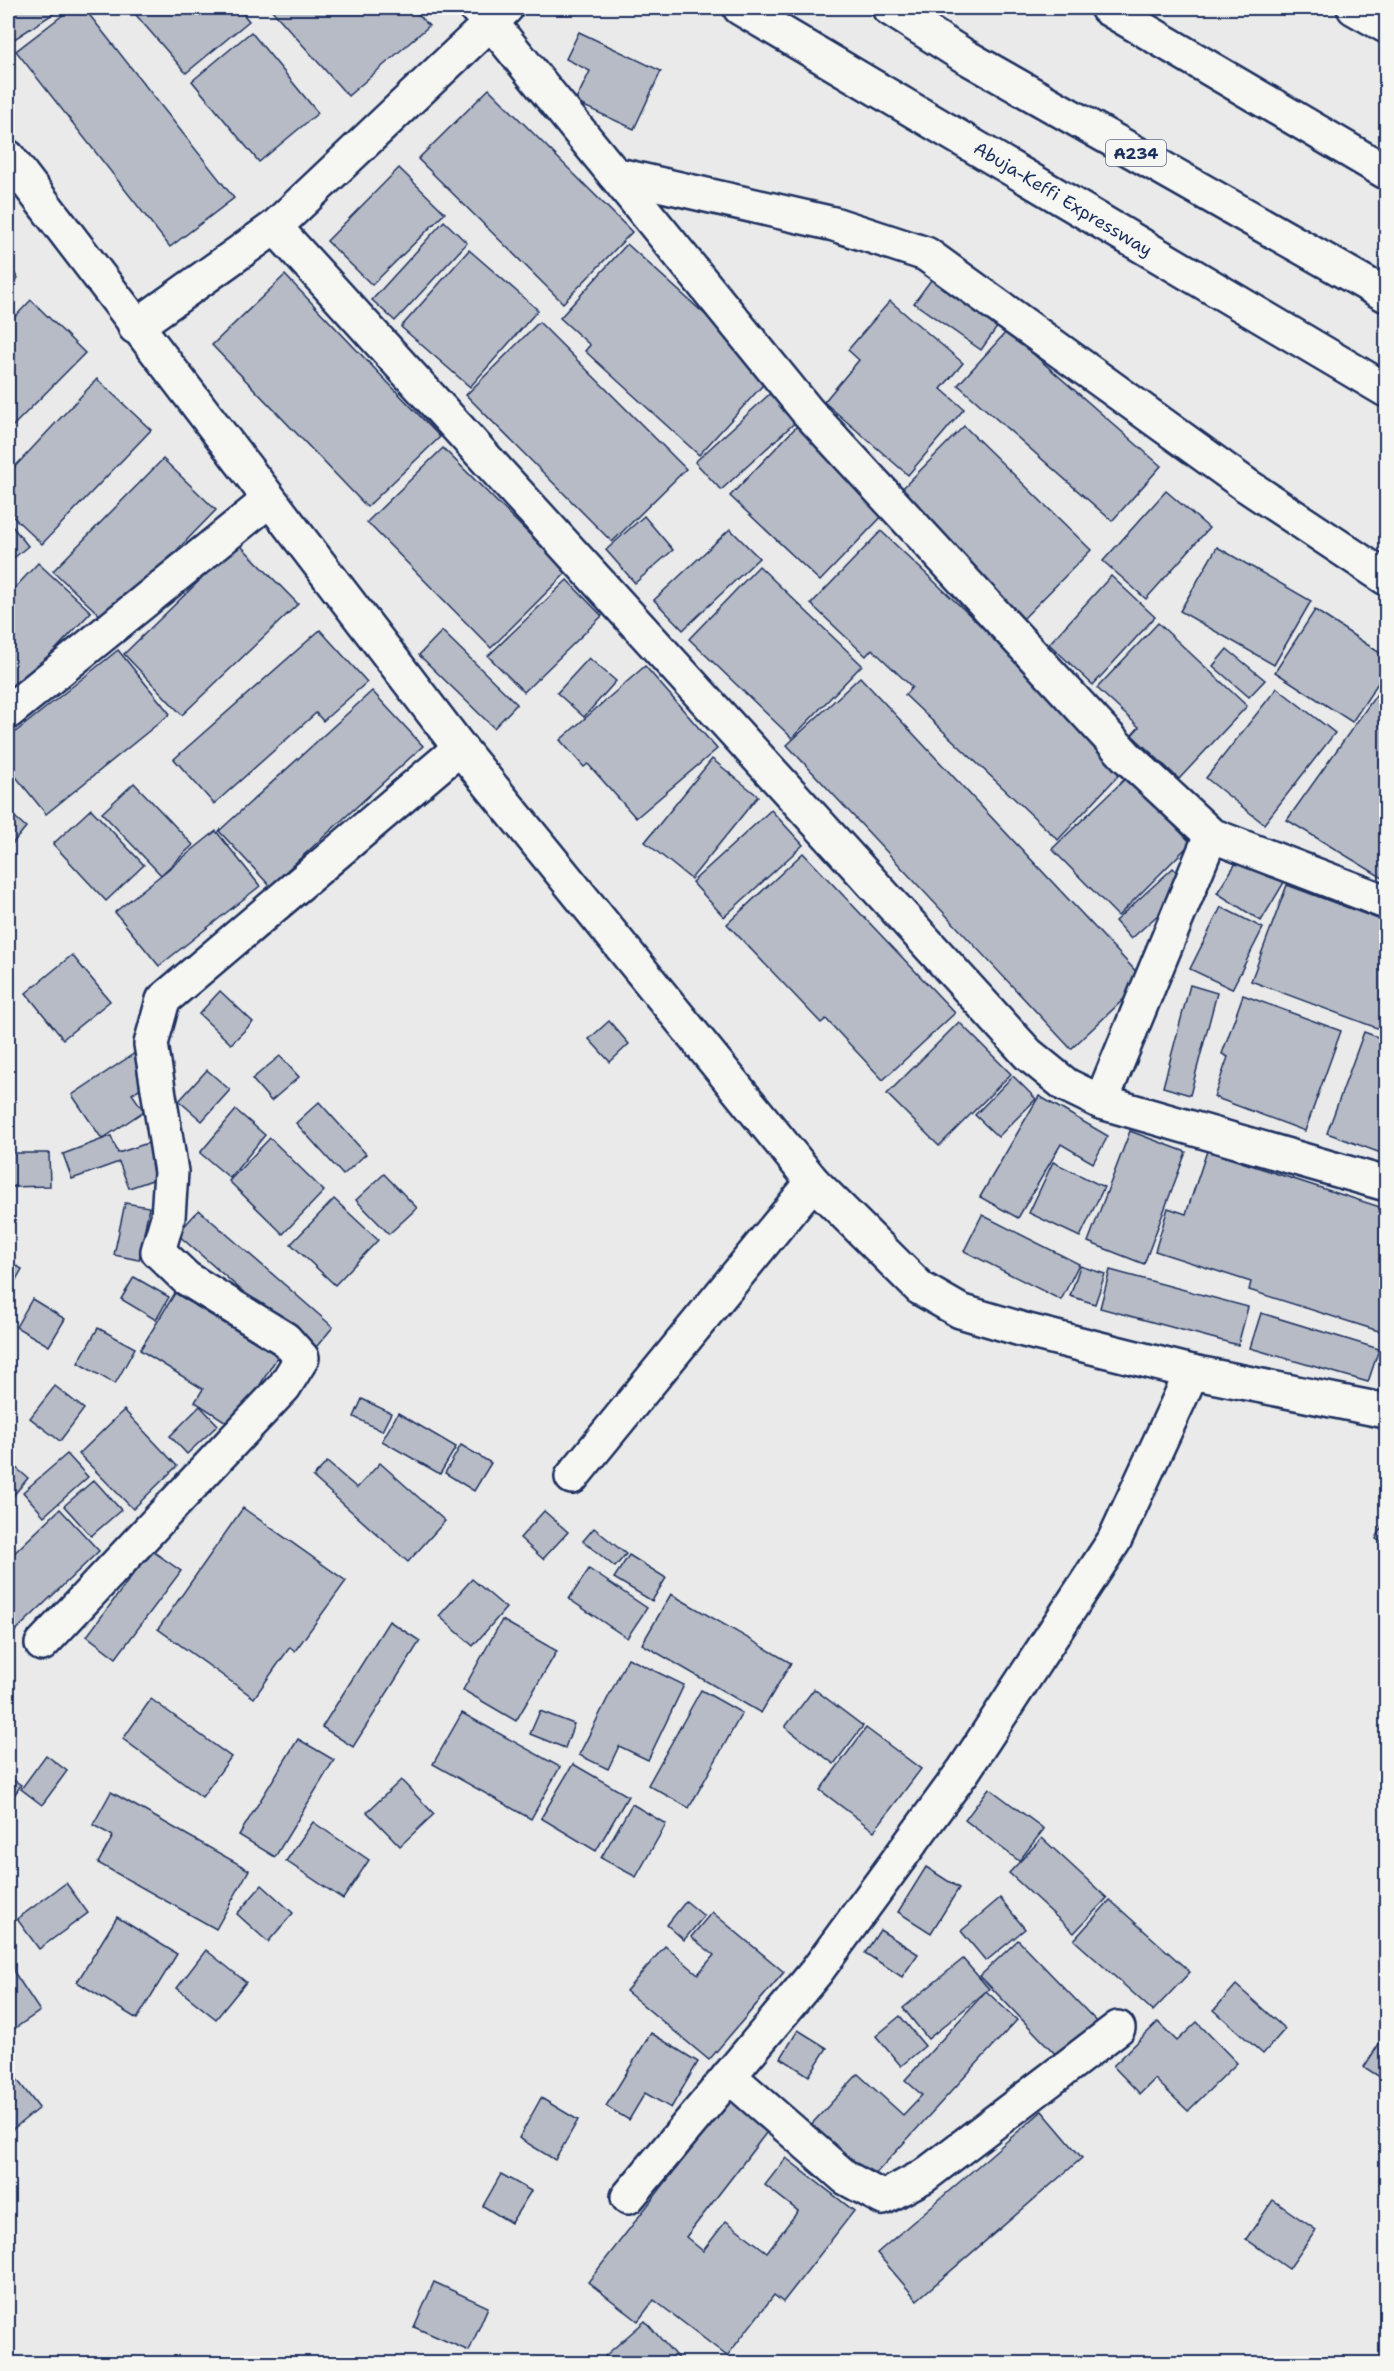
<svg xmlns="http://www.w3.org/2000/svg" width="1394" height="2371" font-family="'Shantell Sans',sans-serif">
  <style>
    .building { fill: #b6bbc6; stroke: #1b2f5e; stroke-width: 1.5 }
    .lines { fill: none; stroke-linecap: round; stroke-linejoin: round }
    .minor-casing { stroke: #1b2f5e; stroke-width: 38 }
    .highway-casing { stroke: #1b2f5e; stroke-width: 38 }
    .minor { stroke: #f6f6f2; stroke-width: 33 }
    .highway { stroke: #f6f6f2; stroke-width: 33 }
    .labels { text-anchor: middle; stroke-width: 6; stroke-linejoin: round; paint-order: stroke }
    .shield { fill: #f6f6f2; stroke: #5d6b8a; stroke-width: 1.5 }
    .shield-label { font-size: 16px; font-weight: bold; fill: #1b2f5e }
    .street-label { font-size: 18px; fill: #1b2f5e; stroke: #f6f6f2 }
  </style>
  <rect width="100%" height="100%" fill="#e9eae9"/>
  <filter id="ink" filterUnits="userSpaceOnUse"><feTurbulence type="fractalNoise" baseFrequency=".0167" numOctaves="2"/><feDisplacementMap in="SourceGraphic" scale="12" xChannelSelector="R" yChannelSelector="G"/><feConvolveMatrix kernelMatrix="1 2 1 2 8 2 1 2 1" color-interpolation-filters="sRGB"/></filter>
  <g filter="url(#ink)">
    <g class="building">
      <path d="M8,8h54l-52,34 -2,-4z"/>
      <path d="M72,8h12l150,190 -64,49 -154,-196z"/>
      <path d="M130,8h108l11,13 -63,52z"/>
      <path d="M270,8h142l17,18 -81,70z"/>
      <path d="M251,32l67,81 -59,49 -67,-81z"/>
      <path d="M579,32l82,39 -27,58 -59,-27 15,-31 -24,-12z"/>
      <path d="M489,89l143,143 -69,71 -145,-144z"/>
      <path d="M399,168l46,45 -73,72 -45,-44z"/>
      <path d="M444,221l23,22 -72,78 -23,-21z"/>
      <path d="M627,244l145,131 -73,80 -114,-104 5,-6 -30,-27z"/>
      <path d="M469,250l69,60 -68,77 -69,-60z"/>
      <path d="M8,266l10,12 -10,10z"/>
      <path d="M939,269l66,47 -24,34 -67,-47z"/>
      <path d="M285,275l155,162 -73,70 -155,-162z"/>
      <path d="M31,300l54,53 -77,78v-107z"/>
      <path d="M890,301l73,62 -22,26 23,20 -56,66 -84,-73 35,-42 -11,-10z"/>
      <path d="M539,322l147,147 -74,73 -146,-147z"/>
      <path d="M1007,331l154,135 -49,55 -154,-136z"/>
      <path d="M97,379l54,51 -109,114 -34,-32v-38z"/>
      <path d="M774,390l26,28 -79,72 -26,-28z"/>
      <path d="M797,426l90,85 -67,70 -90,-85z"/>
      <path d="M964,426l127,124 -72,73 -126,-125z"/>
      <path d="M443,448l124,124 -76,76 -124,-126z"/>
      <path d="M163,459l53,51 -109,112 -54,-51z"/>
      <path d="M1166,491l43,37 -63,71 -43,-38z"/>
      <path d="M644,516l29,34 -38,33 -29,-33z"/>
      <path d="M8,521l20,25 -20,17z"/>
      <path d="M730,529l29,29 -76,72 -29,-30z"/>
      <path d="M881,531l247,234 -70,75 -153,-145 7,-8 -40,-38 -6,7 -55,-52z"/>
      <path d="M238,543l60,61 -116,111 -58,-61z"/>
      <path d="M1217,547l94,54 -37,64 -94,-54z"/>
      <path d="M38,563l53,49 -83,88v-105z"/>
      <path d="M759,566l103,99 -70,73 -103,-99z"/>
      <path d="M1111,576l44,41 -62,68 -44,-41z"/>
      <path d="M567,580l35,36 -78,76 -36,-36z"/>
      <path d="M1315,610l71,47v14l-34,51 -77,-50z"/>
      <path d="M1158,623l89,83 -68,73 -47,-44 7,-8 -42,-39z"/>
      <path d="M320,630l47,52 -44,39 -7,-8 -102,91 -40,-45z"/>
      <path d="M442,631l75,73 -23,24 -75,-73z"/>
      <path d="M1227,649l38,31 -16,17 -36,-31z"/>
      <path d="M118,650l52,64 -124,100 -38,-47v-29z"/>
      <path d="M589,658l27,23 -32,36 -27,-24z"/>
      <path d="M645,666l72,83 -81,69 -48,-54 -4,3 -24,-27z"/>
      <path d="M860,677l284,303 -73,69 -284,-304z"/>
      <path d="M1386,681v199l-99,-60z"/>
      <path d="M1277,688l58,45 -71,91 -58,-46z"/>
      <path d="M372,691l51,55 -153,140 -51,-55z"/>
      <path d="M712,759l46,37 -67,83 -46,-37z"/>
      <path d="M1127,777l64,66 -73,73 -66,-67z"/>
      <path d="M134,783l59,62 -32,30 -59,-62z"/>
      <path d="M91,809l53,56 -38,36 -53,-57z"/>
      <path d="M771,810l32,35 -79,72 -32,-35z"/>
      <path d="M8,811l18,16 -18,22z"/>
      <path d="M216,831l44,55 -101,80 -44,-54z"/>
      <path d="M1243,852l43,27 -25,42 -44,-28z"/>
      <path d="M803,853l152,160 -72,67 -57,-61 -5,4 -94,-99z"/>
      <path d="M1173,868l16,19 -58,52 -16,-18z"/>
      <path d="M1287,885l99,37 -1,109 -134,-50z"/>
      <path d="M1221,907l42,21 -31,61 -42,-20z"/>
      <path d="M72,955l38,46 -47,38 -37,-46z"/>
      <path d="M1190,985l27,8 -27,102 -27,-8z"/>
      <path d="M220,991l33,31 -22,22 -32,-30z"/>
      <path d="M1243,995l98,36 -36,100 -91,-34 14,-40 -6,-3z"/>
      <path d="M609,1021l20,23 -19,18 -21,-23z"/>
      <path d="M959,1022l52,52 -72,72 -52,-52z"/>
      <path d="M1364,1032l22,8v115l-59,-22z"/>
      <path d="M135,1053l18,26 -21,15 12,17 -42,28 -30,-44z"/>
      <path d="M280,1056l19,21 -28,24 -19,-22z"/>
      <path d="M207,1070l23,20 -28,31 -23,-20z"/>
      <path d="M1013,1076l23,23 -38,38 -23,-22z"/>
      <path d="M1039,1096l69,40 -15,27 -32,-19 -43,74 -38,-21z"/>
      <path d="M319,1102l47,52 -23,21 -47,-52z"/>
      <path d="M236,1110l29,25 -35,43 -30,-25z"/>
      <path d="M1130,1131l56,21 -42,112 -56,-22z"/>
      <path d="M111,1136l7,17 30,-10 13,34 -32,11 -10,-26 -47,17 -9,-25z"/>
      <path d="M270,1138l54,53 -41,43 -54,-53z"/>
      <path d="M1207,1151l179,58v113l-4,10 -133,-42 2,-8 -96,-31 13,-43 18,6z"/>
      <path d="M8,1153h41l1,33 -42,1z"/>
      <path d="M1053,1162l51,25 -24,50 -51,-24z"/>
      <path d="M384,1174l33,34 -28,26 -33,-34z"/>
      <path d="M334,1199l44,41 -43,45 -44,-41z"/>
      <path d="M125,1203l24,4 -10,53 -25,-5z"/>
      <path d="M199,1210l134,117 -21,25 -135,-118z"/>
      <path d="M982,1215l97,49 -18,36 -97,-49z"/>
      <path d="M8,1261l14,8 -14,25z"/>
      <path d="M1080,1266l25,8 -10,30 -25,-8z"/>
      <path d="M1110,1270l138,37 -10,38 -138,-37z"/>
      <path d="M134,1277l35,20 -13,23 -35,-21z"/>
      <path d="M175,1293l103,63 -44,71 -39,-25 8,-13 -63,-39z"/>
      <path d="M32,1299l33,20 -16,27 -33,-19z"/>
      <path d="M1261,1313l118,36 -11,33 -118,-34z"/>
      <path d="M98,1328l37,20 -20,36 -37,-21z"/>
      <path d="M55,1386l29,23 -24,32 -30,-23z"/>
      <path d="M362,1399l29,14 -9,18 -28,-14z"/>
      <path d="M200,1406l18,19 -31,29 -17,-18z"/>
      <path d="M124,1410l53,56 -44,43 -54,-55z"/>
      <path d="M398,1413l58,34 -16,27 -58,-33z"/>
      <path d="M461,1445l30,18 -17,28 -29,-18z"/>
      <path d="M67,1454l21,23 -44,39 -21,-24z"/>
      <path d="M8,1461l20,17 -20,24z"/>
      <path d="M327,1462l30,26 23,-25 65,58 -37,41 -95,-85z"/>
      <path d="M94,1480l27,30 -30,26 -27,-30z"/>
      <path d="M243,1508l103,73 -51,70 -5,-4 -36,51 -96,-69z"/>
      <path d="M60,1509l39,42 -91,87v-79z"/>
      <path d="M544,1511l24,21 -25,27 -23,-21z"/>
      <path d="M1386,1518v27l-10,-6z"/>
      <path d="M594,1528l32,26 -11,13 -32,-26z"/>
      <path d="M151,1550l30,21 -65,87 -29,-22z"/>
      <path d="M629,1555l37,23 -14,23 -38,-23z"/>
      <path d="M589,1569l58,39 -20,30 -58,-39z"/>
      <path d="M472,1579l34,29 -33,38 -34,-30z"/>
      <path d="M671,1594l120,69 -30,50 -119,-69z"/>
      <path d="M502,1620l55,31 -41,70 -53,-31z"/>
      <path d="M389,1621l31,20 -67,106 -31,-20z"/>
      <path d="M628,1658l56,27 -36,75 -29,-14 -11,23 -29,-14z"/>
      <path d="M814,1689l49,37 -29,38 -49,-37z"/>
      <path d="M701,1690l41,23 -53,95 -41,-23z"/>
      <path d="M151,1699l80,58 -29,40 -79,-58z"/>
      <path d="M540,1711l34,13 -9,24 -35,-14z"/>
      <path d="M462,1713l98,54 -29,52 -98,-55z"/>
      <path d="M866,1728l55,41 -47,62 -54,-41z"/>
      <path d="M298,1739l36,21 -59,97 -36,-22z"/>
      <path d="M46,1755l21,16 -25,34 -21,-16z"/>
      <path d="M573,1764l55,32 -32,55 -55,-33z"/>
      <path d="M8,1776l13,9 -13,20z"/>
      <path d="M401,1780l33,34 -34,32 -33,-34z"/>
      <path d="M989,1788l55,41 -25,32 -54,-41z"/>
      <path d="M111,1792l138,78 -33,59 -118,-66 15,-27 -20,-11z"/>
      <path d="M632,1804l34,20 -30,53 -35,-19z"/>
      <path d="M313,1822l56,38 -26,39 -57,-38z"/>
      <path d="M1042,1838l65,60 -33,35 -65,-60z"/>
      <path d="M926,1867l33,21 -28,45 -33,-21z"/>
      <path d="M66,1883l22,30 -49,36 -22,-30z"/>
      <path d="M262,1885l31,28 -25,29 -31,-28z"/>
      <path d="M1000,1898l25,31 -39,32 -25,-30z"/>
      <path d="M1110,1900l80,72 -37,39 -79,-71z"/>
      <path d="M686,1901l18,15 -20,24 -17,-15z"/>
      <path d="M712,1912l72,60 -75,88 -83,-69 39,-45 33,28 16,-19 -23,-18z"/>
      <path d="M117,1917l60,37 -40,65 -60,-37z"/>
      <path d="M880,1930l38,24 -16,23 -37,-24z"/>
      <path d="M1018,1940l82,85 -38,36 -82,-85z"/>
      <path d="M206,1950l40,32 -30,37 -39,-31z"/>
      <path d="M963,1959l26,30 -61,50 -25,-31z"/>
      <path d="M10,1966l30,45 -32,22v-66z"/>
      <path d="M1236,1985l49,44 -22,25 -49,-44z"/>
      <path d="M986,1991l31,29 -150,163 -60,-54 51,-55 45,41 19,-20 -17,-15z"/>
      <path d="M900,2016l25,30 -24,20 -25,-30z"/>
      <path d="M1158,2022l19,19 20,-19 40,41 -49,48 -33,-32 -15,15 -27,-28z"/>
      <path d="M798,2030l29,18 -18,28 -28,-18z"/>
      <path d="M651,2033l47,29 -27,46 -26,-15 -16,27 -23,-14z"/>
      <path d="M1386,2033v48l-22,-14z"/>
      <path d="M8,2068l31,40 -31,25z"/>
      <path d="M541,2098l37,22 -23,40 -36,-22z"/>
      <path d="M731,2098l39,30 -84,109 17,14 23,-30 41,31 31,-41 -33,-26 21,-27 68,53 -71,91 -9,-7 -47,61 -73,-56 -16,21 -50,-39z"/>
      <path d="M1042,2111l40,47 -165,142 -40,-47z"/>
      <path d="M501,2174l30,17 -20,32 -28,-17z"/>
      <path d="M1273,2200l43,30 -27,39 -43,-30z"/>
      <path d="M434,2282l54,25 -19,44 -55,-24z"/>
      <path d="M645,2321l38,43h-72l-6,-8z"/>
    </g>
    <g class="lines">
      <defs>
        <g id="minor">
          <path d="M476,8l16,16 316,388 318,344 85,79 175,67"/>
          <path d="M8,157l452,591 353,434 107,106 40,23 64,19 168,42 194,39"/>
          <path d="M614,174l220,50 92,30 320,231 140,93"/>
          <path d="M275,227l753,827 38,31 35,17 285,82"/>
          <path d="M135,327l140,-100 231,-219"/>
          <path d="M8,712l261,-212"/>
          <path d="M1101,1102l110,-267"/>
          <path d="M572,1477l241,-295"/>
          <path d="M42,1644l242,-257 18,-29 -17,-19 -99,-61 -28,-27 10,-34 3,-45 -20,-128 12,-44 297,-252"/>
          <path d="M729,2076l117,102 37,20 41,-22 194,-148"/>
          <path d="M628,2197l188,-225 148,-202 150,-229 78,-169"/>
        </g>
        <g id="highway">
          <path d="M740,8l646,382"/>
          <path d="M889,8l74,47 423,240"/>
          <path d="M1107,8l279,164"/>
          <path d="M1354,8l32,18"/>
        </g>
      </defs>
      <use href="#minor" class="minor-casing"/>
      <use href="#highway" class="highway-casing"/>
      <use href="#minor" class="minor"/>
      <use href="#highway" class="highway"/>
    </g>
  </g>
  <g class="labels">
    <rect class="shield" x="1106" y="140" width="60" height="26" rx="4.5"/>
    <g class="shield-label">
      <text x="1136" y="159">A234</text>
    </g>
    <g class="street-label">
      <text transform="translate(1063 199) rotate(31)" y="6">Abuja-Keffi Expressway</text>
    </g>
  </g>
  <rect width="1394" height="2371" fill="none" stroke="#f6f6f2" stroke-width="30"/>
  <rect x="15" y="15" width="1364" height="2341" fill="none" stroke="#1b2f5e" stroke-width="2" filter="url(#ink)"/>
</svg>
